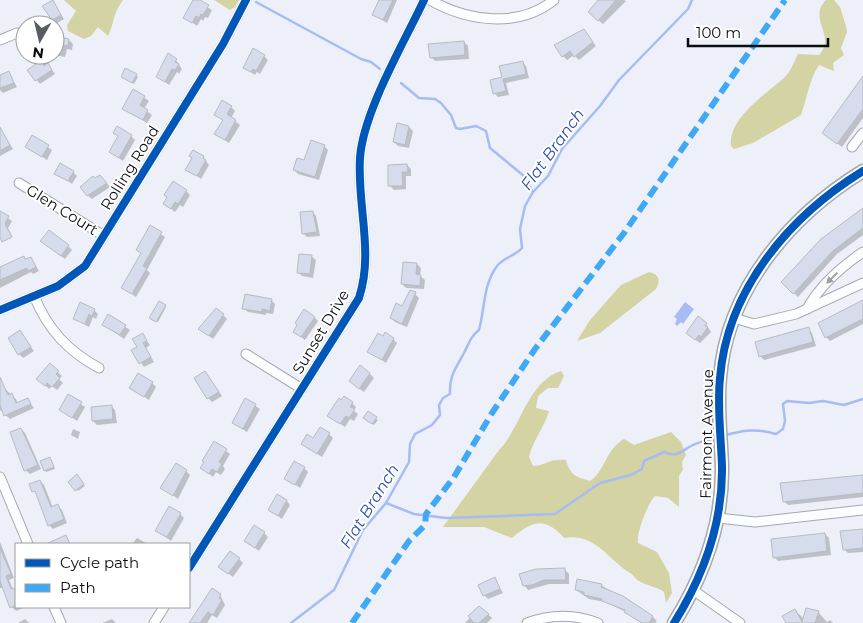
<svg xmlns="http://www.w3.org/2000/svg" width="863" height="623" font-family="Montserrat,sans-serif">
  <style>
    .forest { fill: #d3d3a4 }
    .water { fill: #a6bcf3 }
    .shadow { fill: #0003 }
    .lines { fill: none; stroke-linecap: round; stroke-linejoin: round }
    .stream { stroke: #a6bcf3; stroke-width: 2.5 }
    .building { fill: #d6dceb; stroke: #b8bbc2 }
    .street-casing { stroke: #a5a8ae; stroke-width: 11 }
    .secondary-casing { stroke: #a5a8ae; stroke-width: 15 }
    .street { stroke: #fcfdfe; stroke-width: 9 }
    .secondary { stroke: #fcfdfe; stroke-width: 12 }
    .quiet { stroke: #3fa9f5; stroke-width: 6; stroke-dasharray: 12 6; stroke-linecap: butt }
    .cycleway-casing { stroke: #fff; stroke-width: 11 }
    .cycleway { stroke: #0057b8; stroke-width: 8 }
    .oneway { fill: #9b9da0 }
    .labels { text-anchor: middle; stroke-width: 4; stroke-linejoin: round; paint-order: stroke }
    .street-label { font-size: 15px; fill: #0a0c12; stroke: #fff }
    .water-label { font-size: 16px; font-style: italic; fill: #304ca4; stroke: #fff }
  </style>
  <rect width="100%" height="100%" fill="#edf0f8"/>
  <g class="forest">
    <path d="M64,0h59c-11,15 -8,22 -15,36l-10,-9 -7,9 -7,3 -16,-8 -1,-6 9,-14z"/>
    <path d="M214,0h25l-4,7 -5,3z"/>
    <path d="M826,0h8l6,7 6,19 1,6 -6,16 3,7 -11,8 1,8 -15,-6c-10,15 -12,33 -18,50l-48,28 -19,6 -3,-3c-3,-28 35,-52 53,-68 6,-5 10,-16 14,-24l21,1c18,-19 -12,-36 7,-55z"/>
    <path d="M649,272c10,2 12,8 7,17l-56,44 -23,8 13,-21 31,-35z"/>
    <path d="M561,371l3,5 -6,12h-10l-10,8 -2,12 13,3c-5,17 -16,29 -20,46l4,9c15,-1 16,-8 33,-6 4,15 10,17 24,21 17,-12 14,-30 34,-42l10,6 37,-13 10,10 5,13 -4,7 1,8 -4,6v31l-11,-9 -13,-2c-7,7 -19,37 -17,47l19,9 12,21 3,20 -6,10 -2,-11c-8,-6 -17,-6 -25,-11 -4,-2 -5,-6 -9,-8 -22,-14 -36,-41 -66,-35 -19,-21 -31,-18 -52,0l-28,-11h-41l56,-77c22,-22 28,-68 62,-79z"/>
  </g>
  <path class="water" d="M685,302l9,7 -11,15 -2,-2 -4,4 -2,-2 2,-5 -3,-2z"/>
  <g class="shadow">
    <path d="M194,0l18,10 -4,8 -3,-1 -2,4 -2,-2 -4,7 -12,-9z"/>
    <path d="M379,0h18l-10,23 -13,-8z"/>
    <path d="M600,0h24l2,1 -23,23 -10,-8z"/>
    <path d="M53,2l11,17 -7,4 -4,-4z"/>
    <path d="M584,31l12,15 -17,14 -5,-5 -7,5 -4,-4z"/>
    <path d="M55,37l14,3 4,4 -1,6 -5,-1 -2,8 -10,-2z"/>
    <path d="M464,42l4,4 1,13 -34,2 -4,-4z"/>
    <path d="M264,56l4,4 -8,14 -3,-2 -2,3 -11,-7z"/>
    <path d="M45,60l10,14 -15,10 -11,-13z"/>
    <path d="M176,60l6,9 -3,5 -2,-2 -8,13 -11,-8z"/>
    <path d="M522,62l4,4 3,12 -23,5 3,12 -11,2 -4,-4 -3,-12 13,-3z"/>
    <path d="M9,73l8,14 -14,6 -3,-3v-10z"/>
    <path d="M136,75l2,2 -4,7 -10,-6z"/>
    <path d="M863,79v39l-21,29 -14,-10z"/>
    <path d="M134,91l15,10 -5,8 8,6 -5,8 -23,-14z"/>
    <path d="M231,107l4,4 -4,7 9,7 -11,18 -13,-9 8,-13 -8,-7z"/>
    <path d="M409,127l4,4 -4,17 -11,-2 -4,-4z"/>
    <path d="M115,133l16,3 4,4 -12,21 -13,-9 9,-15z"/>
    <path d="M4,135l9,14 -13,7v-19z"/>
    <path d="M32,136l20,14 -5,10 -21,-14z"/>
    <path d="M324,146l4,4 -9,30 -21,-6 -4,-4z"/>
    <path d="M193,151l10,6 6,8 -8,14 -14,-10 6,-10z"/>
    <path d="M407,165l4,4v7h-5v13l-12,1 -4,-4z"/>
    <path d="M73,172l4,4 -5,8 -16,-11z"/>
    <path d="M96,180h8l6,7 -18,12 -5,-4z"/>
    <path d="M186,191l4,4 -7,12 -3,-2 -5,7 -10,-8z"/>
    <path d="M863,209v26l-26,19 -39,43 -15,-15z"/>
    <path d="M312,212l4,4 4,20 -13,1 -4,-4z"/>
    <path d="M0,213l12,8 -4,7 4,8 -12,-6z"/>
    <path d="M151,227l14,10 -18,33 3,3 -14,24 -13,-9 19,-34z"/>
    <path d="M46,245l22,1 4,4 -7,9z"/>
    <path d="M311,256l5,4 -3,18 -11,-2 -4,-4z"/>
    <path d="M31,258l8,13 -6,3 -2,-2 -31,16v-20z"/>
    <path d="M417,264l4,4 -1,8 5,4 -1,9 -18,-1 -4,-4z"/>
    <path d="M415,294l4,4 -12,29 -12,-5 -4,-4z"/>
    <path d="M271,300l4,4 -2,10 -7,-1v2l-18,-3 -4,-4z"/>
    <path d="M863,301v23l-33,17 -4,-4z"/>
    <path d="M165,306l1,1 -8,15 -5,-3z"/>
    <path d="M94,310l4,4 -2,5 -3,-2 -4,10 -14,-8z"/>
    <path d="M223,315l4,4 -14,20 -13,-10z"/>
    <path d="M109,316l21,14 -6,9 -20,-14z"/>
    <path d="M314,317l4,4 -13,19 -11,-8z"/>
    <path d="M706,324l5,8 -11,11 -9,-6z"/>
    <path d="M808,329l4,4 4,13 -52,14 -4,-4z"/>
    <path d="M20,332l14,19 -11,7 -4,-4z"/>
    <path d="M142,334l8,11 -4,3 8,14 -10,5 -11,-17 5,-3z"/>
    <path d="M393,339l4,4 -11,20 -17,-12z"/>
    <path d="M50,365l12,11 -3,3 4,4 -6,7 -5,-4 -3,3 -11,-11z"/>
    <path d="M205,372l17,24 -10,6 -4,-4z"/>
    <path d="M370,374l4,4 -10,14 -10,-7z"/>
    <path d="M152,383l4,4 -7,13 -18,-12z"/>
    <path d="M5,389l11,10 2,5 9,-5 7,9 -24,11 -10,-9v-19z"/>
    <path d="M69,396l16,11 -8,14 -12,-8z"/>
    <path d="M245,399l15,10 -13,23 -14,-9z"/>
    <path d="M342,402l10,1 4,4 -2,4 4,3 -4,7 -4,-2 -5,8 -12,-8z"/>
    <path d="M111,406l4,4 2,13 -20,2 -4,-4z"/>
    <path d="M368,413l10,7 -4,5 -8,-5z"/>
    <path d="M21,429l4,4 16,36 -11,5 -5,-4z"/>
    <path d="M73,429l7,3 -2,7 -7,-4z"/>
    <path d="M329,434l4,4 -11,19 -20,-13z"/>
    <path d="M215,443l15,11 -7,12 2,3 -4,6 -5,-3 -3,5 -11,-9z"/>
    <path d="M50,459l5,10 -9,3 -1,-2z"/>
    <path d="M304,468l4,4 -8,16 -14,-10z"/>
    <path d="M186,471l4,4 -12,24 -16,-12z"/>
    <path d="M77,476l8,10 -7,5 -8,-9z"/>
    <path d="M863,476v21l-75,8 -4,-4z"/>
    <path d="M40,481l4,4 9,23 5,-2 4,4 5,13 -14,6 -4,-4 -11,-30 -4,-4z"/>
    <path d="M287,501l3,4 -8,14 -13,-9z"/>
    <path d="M180,514l4,4 -13,23 -14,-10z"/>
    <path d="M863,530v22l-15,1 -4,-4z"/>
    <path d="M264,533l4,4 -9,14 -13,-10z"/>
    <path d="M825,534l4,4 2,17 -53,6 -4,-4z"/>
    <path d="M137,538l9,5v1h-14z"/>
    <path d="M0,542l14,36 -5,2 4,9 3,2v16h10l-10,4 -4,-4 -8,-19h-4z"/>
    <path d="M239,559l4,4 -10,14 -13,-10z"/>
    <path d="M565,570l4,4v10h-20l-21,6 -4,-5z"/>
    <path d="M495,579l8,14 -15,6 -4,-4z"/>
    <path d="M601,585l52,32 4,4 -2,2h-14l-15,-11 -21,-10 -16,-3 -13,-9z"/>
    <path d="M220,595l5,10 -8,13 -5,-3 -5,8h-17z"/>
    <path d="M480,607l12,11 -5,5h-22z"/>
    <path d="M795,610l9,9 14,-7 9,10 3,-2 3,3h-46z"/>
    <path d="M25,619l4,4h-11z"/>
    <path d="M112,619l4,4h-14z"/>
  </g>
  <g class="lines">
    <g class="stream">
      <path d="M256,2l105,57 10,3 9,7"/>
      <path d="M401,83l18,15 16,1 6,4 10,12 5,13 4,1 16,-3 10,5 4,17 34,28 8,15"/>
      <path d="M723,436c20,-6 33,-8 53,-2l7,-5 2,-8 -2,-17 4,-3 22,2 14,-2 21,4 19,-6"/>
      <path d="M386,503l28,11 32,4 109,-4 45,-31 31,-8 11,-6 2,-8 20,-9c14,6 17,-1 27,-6 7,-4 17,-6 25,-8"/>
      <path d="M291,623l43,-33 29,-60 23,-27 23,-41 1,-18 5,-10 17,-9 8,-10 -1,-10 4,-7 7,-4c-1,-18 6,-26 14,-41 5,-10 7,-17 15,-23 6,-22 4,-45 18,-64 7,-9 18,-10 25,-18l-2,-19 5,-23 8,-14 15,-16 14,-27 38,-43 19,-26 69,-71 4,-9"/>
    </g>
  </g>
  <g class="building">
    <path d="M53,0l8,15 -9,5 -10,-14z"/>
    <path d="M193,0h7l9,5 -6,10 -2,-1 -2,4 -3,-2 -4,7 -9,-5z"/>
    <path d="M379,0h14l-10,20 -11,-5z"/>
    <path d="M598,0h18l-18,21 -10,-9z"/>
    <path d="M584,29l9,13 -19,15 -4,-6 -8,6 -8,-12z"/>
    <path d="M55,36l14,3 -1,7 -5,-1 -1,9 -7,-1z"/>
    <path d="M464,41l1,14 -35,3 -2,-14z"/>
    <path d="M253,48l12,7 -9,16 -3,-2 -2,3 -8,-4z"/>
    <path d="M168,53l9,6 -2,3 4,2 -4,6 -3,-1 -7,13 -9,-5z"/>
    <path d="M41,61l3,5 4,-3 4,7 -17,11 -8,-11z"/>
    <path d="M523,61l3,13 -23,5 3,12 -13,3 -3,-14 12,-3 -3,-11z"/>
    <path d="M125,68l12,6 -5,9 -11,-6z"/>
    <path d="M9,71l5,12 -14,5v-13z"/>
    <path d="M863,76v33l-26,35 -15,-11z"/>
    <path d="M133,89l12,7 -5,9 8,5 -5,10 -21,-11z"/>
    <path d="M222,100l10,6 -5,8 9,6 -11,20 -11,-6 9,-14 -9,-5z"/>
    <path d="M397,123l12,3 -4,19 -12,-3z"/>
    <path d="M117,126l15,9 -13,23 -10,-6 9,-16 -5,-3z"/>
    <path d="M0,127l10,18 -10,6z"/>
    <path d="M32,135l17,10 -7,12 -17,-10z"/>
    <path d="M311,140l14,5 -10,32 -22,-7 4,-12 7,2z"/>
    <path d="M193,150l11,6 -1,2 3,2 -9,16 -12,-6 7,-12 -3,-2z"/>
    <path d="M60,163l14,8 -6,10 -14,-7z"/>
    <path d="M407,164l1,8h-6l1,14h-15v-21z"/>
    <path d="M100,175l7,8 -20,13 -7,-9 13,-11 2,2z"/>
    <path d="M173,181l14,9 -9,14 -3,-2 -4,7 -8,-5 4,-7 -3,-2z"/>
    <path d="M863,208v20l-30,23 -40,43 -12,-12 40,-43z"/>
    <path d="M0,211l9,5 -4,8 7,13 -10,5 -2,-5z"/>
    <path d="M313,211l4,21 -15,2 -2,-22z"/>
    <path d="M150,225l12,7 -19,34 4,2 -15,26 -11,-6 20,-35 -5,-3z"/>
    <path d="M49,230l20,15 -8,11 -21,-15z"/>
    <path d="M299,254l13,1 -2,19 -13,-1z"/>
    <path d="M24,256l1,3 6,-2 5,10 -8,4 -1,-3 -27,12v-13z"/>
    <path d="M403,262l14,1 -1,11 5,1 -1,11 -19,-2z"/>
    <path d="M410,290l6,2 -14,32 -12,-6 6,-15 6,3z"/>
    <path d="M245,294l27,5 -2,12 -8,-2v3l-20,-3z"/>
    <path d="M863,300v19l-38,19 -7,-15z"/>
    <path d="M159,301l7,4 -10,17 -7,-4z"/>
    <path d="M80,302l15,7 -3,7 -3,-2 -4,10 -12,-5z"/>
    <path d="M216,308l8,6 -15,22 -11,-7z"/>
    <path d="M304,309l11,8 -14,20 -8,-5 4,-7 -2,-2z"/>
    <path d="M108,314l18,11 -6,10 -18,-10z"/>
    <path d="M698,316l9,7 -2,3 3,1 -7,10 -2,-2 -4,5 -9,-7z"/>
    <path d="M809,327l4,15 -54,15 -4,-15z"/>
    <path d="M20,330l11,17 -13,8 -10,-17z"/>
    <path d="M385,332l9,6 -12,22 -15,-8 11,-19 5,3z"/>
    <path d="M143,333l4,8 -4,2 8,14 -12,7 -8,-14 6,-3 -5,-8z"/>
    <path d="M50,363l9,8 -3,3 4,4 -8,9 -5,-4 -2,3 -9,-7z"/>
    <path d="M360,365l10,8 -11,16 -10,-8z"/>
    <path d="M205,371l14,21 -12,7 -13,-21z"/>
    <path d="M138,373l15,9 -9,15 -15,-9z"/>
    <path d="M0,377l8,18 4,-2 4,10 12,-5 3,6 -27,12 -4,-11z"/>
    <path d="M68,394l14,8 -10,16 -13,-8z"/>
    <path d="M344,396l9,6 -3,5 5,2 -6,9 -3,-2 -6,8 -13,-8 12,-18 2,2z"/>
    <path d="M245,398l11,6 -13,25 -11,-6z"/>
    <path d="M112,405l1,14 -21,2 -1,-14z"/>
    <path d="M368,411l9,6 -5,7 -9,-6z"/>
    <path d="M320,427l10,6 -13,21 -16,-10 6,-10 6,4z"/>
    <path d="M21,428l17,37 -14,6 -14,-39z"/>
    <path d="M214,441l13,8 -8,13 3,2 -5,8 -5,-3 -3,5 -9,-6 4,-6 -2,-1z"/>
    <path d="M50,457l4,10 -10,4 -4,-10z"/>
    <path d="M294,461l11,6 -10,18 -11,-6z"/>
    <path d="M176,463l11,7 -14,26 -13,-8z"/>
    <path d="M77,474l7,10 -9,7 -7,-9z"/>
    <path d="M863,475v18l-80,9 -3,-19z"/>
    <path d="M40,480l11,27 7,-3 6,15 -16,7 -13,-35 -3,1 -3,-8z"/>
    <path d="M277,494l10,6 -9,16 -10,-6z"/>
    <path d="M169,506l12,7 -14,24 -12,-6z"/>
    <path d="M254,525l11,7 -10,16 -11,-7z"/>
    <path d="M863,529v19l-20,2 -3,-19z"/>
    <path d="M825,533l2,18 -54,7 -2,-19z"/>
    <path d="M66,535l4,9h-24z"/>
    <path d="M0,548l11,26 -5,2 5,13 3,-1 2,4v13l-6,3 -10,-27z"/>
    <path d="M230,551l10,7 -12,16 -10,-7z"/>
    <path d="M565,568l1,12h-22l-12,5 -9,1 -4,-12 17,-5z"/>
    <path d="M495,577l5,12 -17,7 -5,-11z"/>
    <path d="M577,579l25,5 -1,3 22,9 30,20 -4,7h-7l-18,-11 1,-2 -23,-9v-2l-18,-4v-3l-9,-2z"/>
    <path d="M212,588l9,6 -2,4 3,2 -9,15 -5,-3 -8,11h-11z"/>
    <path d="M479,606l10,8 -10,9h-5l-6,-7z"/>
    <path d="M806,608l13,3 -4,12h-29l-4,-7 13,-7 7,13z"/>
  </g>
  <g class="lines">
    <defs>
      <g id="street">
        <path d="M430,0c37,21 88,29 124,0"/>
        <path d="M0,40l17,-7"/>
        <path d="M852,147l11,-14"/>
        <path d="M19,183l85,53"/>
        <path d="M34,296c14,34 34,55 65,72"/>
        <path d="M807,309c12,-22 34,-42 56,-57"/>
        <path d="M0,310l58,-24 27,-20 138,-222 23,-44"/>
        <path d="M734,318l20,6 42,-10 67,-31"/>
        <path d="M246,354l56,35"/>
        <path d="M0,477l28,67"/>
        <path d="M718,518l37,4 108,-12"/>
        <path d="M189,568l170,-270c15,-46 -2,-92 1,-140 3,-46 44,-115 64,-158"/>
        <path d="M693,590l47,33"/>
        <path d="M54,607l7,16"/>
        <path d="M154,623l10,-16"/>
        <path d="M527,623c24,-9 48,-9 71,0"/>
      </g>
      <path id="secondary" d="M674,623c30,-48 49,-100 48,-157 -1,-29 -5,-59 -2,-88 7,-89 70,-162 143,-207"/>
    </defs>
    <use href="#street" class="street-casing"/>
    <use href="#secondary" class="secondary-casing"/>
    <use href="#street" class="street"/>
    <use href="#secondary" class="secondary"/>
    <path class="quiet" d="M352,623l57,-82 16,-16 1,-11 28,-37 38,-64 43,-64 89,-116 161,-233"/>
    <defs>
      <g id="cycleway">
        <path d="M0,310l58,-24 27,-20 138,-222 23,-44"/>
        <path d="M189,568l170,-270c15,-46 -2,-92 1,-140 3,-46 44,-115 64,-158"/>
        <path d="M674,623c30,-48 49,-100 48,-157 -1,-29 -5,-59 -2,-88 7,-89 70,-162 143,-207"/>
      </g>
    </defs>
    <use href="#cycleway" class="cycleway-casing"/>
    <use href="#cycleway" class="cycleway"/>
  </g>
  <defs><path id="oneway-solid" d="M-6-.8H1V-3.2L6.5 0L1 3.2V.8H-6Z" transform="scale(1.25)"/></defs>
  <use class="oneway" href="#oneway-solid" transform="translate(832 278) rotate(136)"/>
  <g class="labels">
    <g class="street-label">
      <text transform="translate(130 168) rotate(-58)" y="5">Rolling Road</text>
      <text transform="translate(62 210) rotate(32)" y="5">Glen Court</text>
      <text transform="translate(321 332) rotate(-59)" y="5">Sunset Drive</text>
      <text transform="translate(707 434) rotate(-89)" y="5">Fairmont Avenue</text>
    </g>
    <g class="water-label">
      <text transform="translate(552 149) rotate(-54)" y="6">Flat Branch</text>
      <text transform="translate(369 506) rotate(-58)" y="6">Flat Branch</text>
    </g>
  </g>
  <rect x="15" y="543" width="175" height="65" fill="#ffffff" stroke="#9d9ea0"/>
  <rect x="25" y="559" width="25" height="8" fill="#0057b8" stroke="#9d9ea0"/>
  <text x="60" y="568" font-size="15" fill="#0a0c12">Cycle path</text>
  <rect x="25" y="584" width="25" height="8" fill="#3fa9f5" stroke="#9d9ea0"/>
  <text x="60" y="593" font-size="15" fill="#0a0c12">Path</text>
  <g transform="translate(40 40) rotate(188)"><circle r="24" fill="#ffffff" stroke="#9d9ea0"/>
  <path d="M0-4L9 19L0 12L-9 19Z" fill="#595c62"/>
  <text y="-8" font-size="14" font-weight="bold" text-anchor="middle" fill="#0a0c12">N</text>
  </g>
  <path d="M688 38v8h140v-8" fill="none" stroke="#0a0c12" stroke-width="2.5"/>
  <text x="696" y="38" font-size="15" fill="#0a0c12" stroke="#ffffff" stroke-width="4" paint-order="stroke">100 m</text>
</svg>
